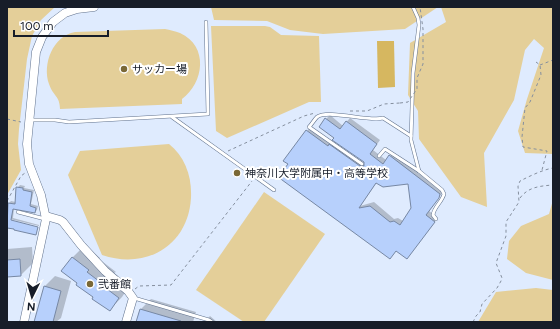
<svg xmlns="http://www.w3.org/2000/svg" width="560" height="329" font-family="Figtree,'Noto Sans JP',sans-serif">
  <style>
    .green { fill: #e4cf99 }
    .water { fill: #d6b760 }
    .shadow { fill: #0003; fill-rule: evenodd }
    .building { fill: #b7d0fc; stroke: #7788a4; fill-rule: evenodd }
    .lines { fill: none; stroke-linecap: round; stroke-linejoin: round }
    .service-casing { stroke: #61728d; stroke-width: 4 }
    .tertiary-casing { stroke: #61728d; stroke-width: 9 }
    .path { stroke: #858f9e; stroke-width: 1; stroke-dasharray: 3 3; stroke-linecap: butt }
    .service { stroke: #fff; stroke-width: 3 }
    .tertiary { stroke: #fff; stroke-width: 8 }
    .path-bridge { stroke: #858f9e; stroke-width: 1; stroke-dasharray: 3 3; stroke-linecap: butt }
    .poi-dot { fill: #7a6836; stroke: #fff; stroke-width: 1.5 }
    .labels { text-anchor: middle; stroke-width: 4; stroke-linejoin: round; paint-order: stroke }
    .poi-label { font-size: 11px; fill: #171d29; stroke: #fff; text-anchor: start }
  </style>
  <rect width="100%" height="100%" fill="#dfebfe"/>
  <g class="green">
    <path d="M7,7h48l-14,13 -9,16 -5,23 -8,70 -1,15 3,26 -14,25z"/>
    <path d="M211,7h227l-33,22 -82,5 -33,-4 -23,-9 -53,-1z"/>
    <path d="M441,7h112v147l-28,-1 -7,-22 9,-32 17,-51 -10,-9 -9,11 -11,50 -30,53 3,54 -26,-10 -42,-58 -1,-28 -10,-16 2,-52 36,-21z"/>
    <path d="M211,26h54l5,1 11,8 38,1 2,66h-12l-82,36 -11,-7z"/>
    <path d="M165,29c5,1 10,2 15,4 29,13 24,50 2,66v5l-122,5c0,-13 -7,-13 -11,-25 -7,-20 4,-48 26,-52z"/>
    <path d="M169,144c16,13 23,32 22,54 -3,48 -45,72 -89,57l-34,-80 12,-24z"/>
    <path d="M264,192l61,42 -61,88h-20l-48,-32z"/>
    <path d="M553,200v80l-27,-7 -19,-14 2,-18 12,-15 28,-12z"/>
    <path d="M536,288l17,2v32h-75l18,-30z"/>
  </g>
  <path class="water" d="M377,41h17l1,46 -17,1z"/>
  <g class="shadow">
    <path d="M330,115l13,11 7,-8 30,22 -7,10 13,10 7,-7 50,37 -1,3 -13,18 9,7 -31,40 -10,-8 -7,8 -101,-94 18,-33 3,-4 22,16 1,-1 34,23 -3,-4 -29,-23 -9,-19zM377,182l32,1 3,25 -9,13 -5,-3 -4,1 -20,-17 -14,4z"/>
    <path d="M20,185l5,1 -1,2 10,2 -3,14 7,2 -1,4 -2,2 -21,-4 -1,10 26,7v1l-29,-7v2l28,7 -3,6 -28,-13 2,-18 2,-2 5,1 1,-14z"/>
    <path d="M85,245l15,13 -1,1 17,13 -2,1 16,12 -8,12 -13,13 -14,-13 -23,-39z"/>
    <path d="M32,247l1,16 -12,12 -14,1v-27z"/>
    <path d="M55,276l16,5 -10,37 -5,4h-21l10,-36z"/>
    <path d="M151,299l45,13 -3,10h-56l4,-13z"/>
    <path d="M210,316l7,6h-13z"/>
  </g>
  <g class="building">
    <path d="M325,118l15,11 6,-8 31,23 -7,10 13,10 6,-9 51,39 -1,4 -13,17 9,7 -28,37 -11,-8 -6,8 -112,-82 10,-13 -5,-3 23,-31 22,16 1,-2 31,22h4v-4l-32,-22 2,-2 -15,-11zM376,183l7,4 25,-3 3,24 -11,17 -6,-4 -4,1 -20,-16 -11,2z"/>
    <path d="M16,187l7,1v2l9,2 -2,14 6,2 -1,5 -22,-4 -2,11 27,7 -2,8 -22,-5v-1l-7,-1 1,-25 7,1z"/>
    <path d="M72,257l17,13 -2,2 17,13 -1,1 16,12 -9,13 -18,-12 1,-2 -17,-12 1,-2 -16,-12z"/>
    <path d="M20,259l1,17 -14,1v-17z"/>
    <path d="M44,286l17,5 -8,31h-19z"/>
    <path d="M140,309l41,12v1h-45z"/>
  </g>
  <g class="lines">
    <defs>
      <g id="service">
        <path d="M413,7l5,11 1,7 -6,48 -2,67 8,31"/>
        <path d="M172,117l102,73"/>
        <path d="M30,120h25l14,2 139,-8 -2,-92"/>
        <path d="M379,156l6,-7 34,22 23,19 2,4c-2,8 -10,13 -11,21l3,4"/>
        <path d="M362,164l-53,-37c3,-3 5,-7 8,-10 12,-8 51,5 66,1l28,18"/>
        <path d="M18,212l27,7"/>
        <path d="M134,298l75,22 3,2"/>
      </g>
      <g id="tertiary">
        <path d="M46,216l14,4 3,2 18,23 24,26 23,20 5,7 -7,24"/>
        <path d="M24,322l22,-103 -5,-24 -12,-31 -2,-20 9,-92 6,-15 11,-15 12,-9 12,-4 17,-2"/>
      </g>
    </defs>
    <use href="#service" class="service-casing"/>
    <use href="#tertiary" class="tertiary-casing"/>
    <g class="path">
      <path d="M536,62l4,3 1,10 -11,27 -5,6 -3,29 1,10 24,4 -5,19"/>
      <path d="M540,65l13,-5"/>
      <path d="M350,111h17l17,-7 16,-1"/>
      <path d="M7,119l14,3"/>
      <path d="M228,151l76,-35 11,-3"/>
      <path d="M520,198c8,-11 20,-12 33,-13"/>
      <path d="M7,201l14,-25 4,-3"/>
      <path d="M135,289l4,-3 32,-1 81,-104"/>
      <path d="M473,322l3,-6 4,-4 2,-8 15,-16 4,-7 1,-3 -6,-15 10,-27v-14l13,-20 -1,-16 2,-5c10,-5 22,-11 33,-13"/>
    </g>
    <use href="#service" class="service"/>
    <use href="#tertiary" class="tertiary"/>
    <path class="path-bridge" d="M400,103l8,-1 9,-13v-11l6,-14v-35l-3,-22"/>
  </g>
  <g class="poi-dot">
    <circle cx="124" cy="69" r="4"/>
    <circle cx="237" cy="173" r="4"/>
    <circle cx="90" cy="284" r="4"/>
  </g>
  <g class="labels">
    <g class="poi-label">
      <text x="132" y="73">サッカー場</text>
      <text x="245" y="177">神奈川大学附属中・高等学校</text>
      <text x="98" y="288">弐番館</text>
    </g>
  </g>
  <rect width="560" height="329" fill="none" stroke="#171d29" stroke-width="16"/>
  <g transform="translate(32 297) rotate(185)" stroke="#ffffff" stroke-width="3" paint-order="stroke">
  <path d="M0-3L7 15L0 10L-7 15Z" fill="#171d29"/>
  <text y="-6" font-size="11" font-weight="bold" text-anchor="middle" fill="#171d29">N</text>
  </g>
  <path d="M14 30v6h94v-6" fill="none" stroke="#171d29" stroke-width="2"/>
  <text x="20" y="30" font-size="12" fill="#171d29" stroke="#ffffff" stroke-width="3" paint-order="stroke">100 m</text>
</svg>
